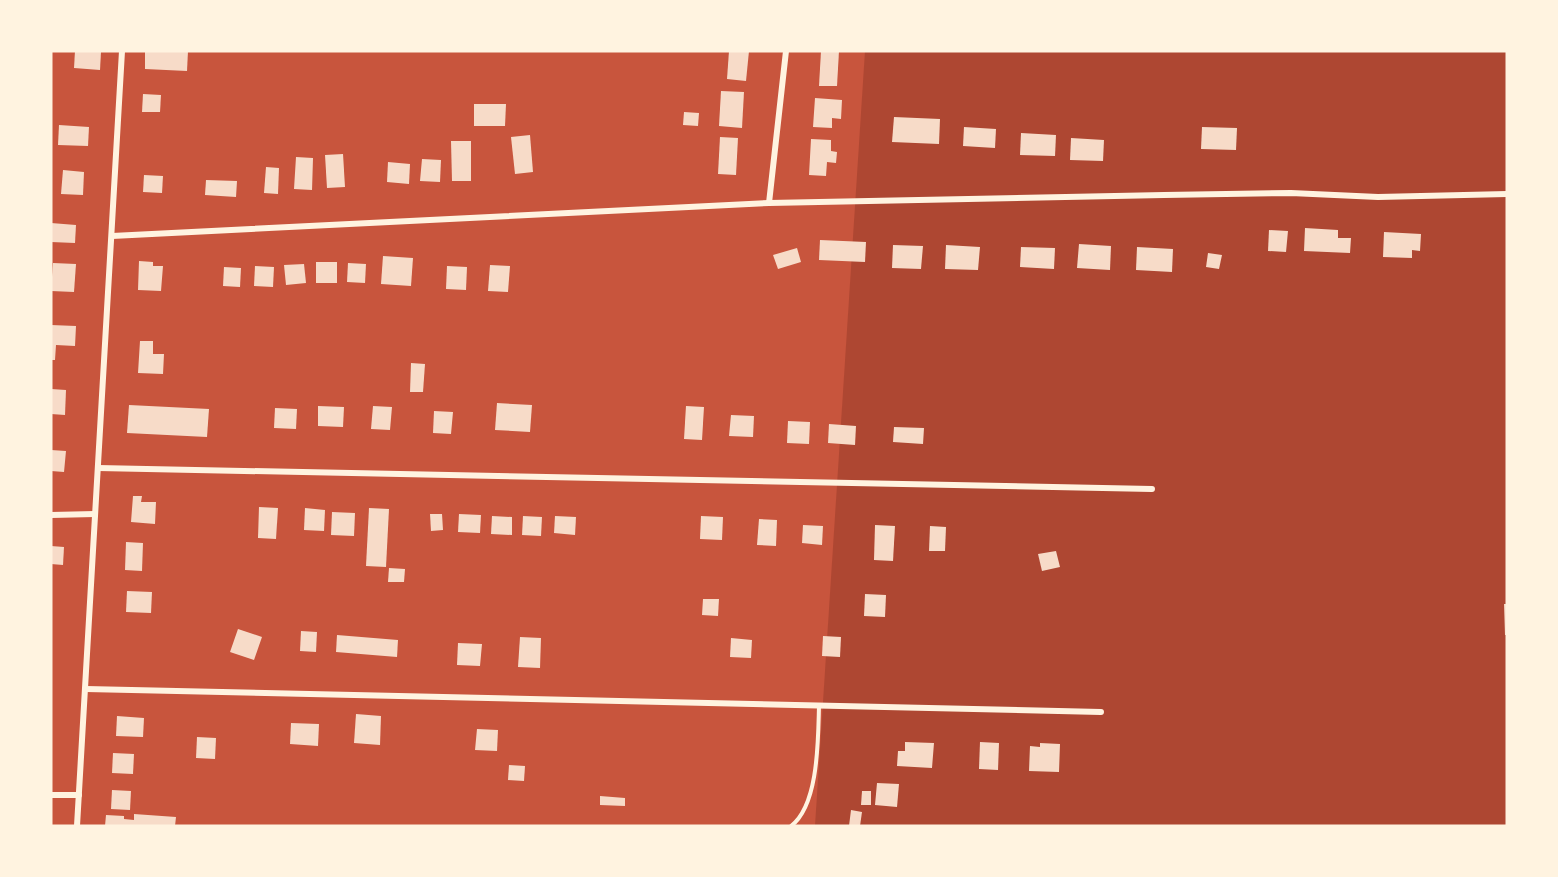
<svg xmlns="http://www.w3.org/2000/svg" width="1558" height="877" font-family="Jost,sans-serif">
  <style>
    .green { fill: #ae4732 }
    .building { fill: #f7dbc8 }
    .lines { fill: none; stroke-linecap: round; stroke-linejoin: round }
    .service { stroke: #fff3e0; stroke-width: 4 }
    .minor { stroke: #fff3e0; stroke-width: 6 }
  </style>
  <rect width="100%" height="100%" fill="#c8553d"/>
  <path class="green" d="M865,51h642v775h-692z"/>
  <g class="building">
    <path d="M75,51l26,1 -1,18 -26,-2z"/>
    <path d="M145,51h43l-1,20 -42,-2z"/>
    <path d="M729,51h20l-3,30 -19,-2z"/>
    <path d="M821,51h18l-2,35h-18z"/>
    <path d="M721,91l23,1 -2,36 -23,-2z"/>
    <path d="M143,94l18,1 -1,17h-18z"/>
    <path d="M815,98l27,2 -1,19 -9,-1v10l-19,-1z"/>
    <path d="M474,104h32l-1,22h-31z"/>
    <path d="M684,112l15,1 -1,13 -15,-1z"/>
    <path d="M894,117l46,2 -1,25 -47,-2z"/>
    <path d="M59,125l30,2 -1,19 -30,-1z"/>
    <path d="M964,127l32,2 -1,19 -32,-2z"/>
    <path d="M1202,127l35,1 -1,22 -35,-1z"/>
    <path d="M1021,133l35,2 -1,21 -35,-1z"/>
    <path d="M530,135l3,37 -18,2 -4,-37z"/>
    <path d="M720,137l18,1 -2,37 -18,-1z"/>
    <path d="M1071,138l33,2 -1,21 -33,-1z"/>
    <path d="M811,139l20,1v11l6,1 -1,11 -9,-1 -1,14 -17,-1z"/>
    <path d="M451,141h20v40h-19z"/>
    <path d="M343,154l2,33 -18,1 -2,-33z"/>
    <path d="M296,157l17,1 -1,32 -18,-1z"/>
    <path d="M422,159l19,1 -1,22 -20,-1z"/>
    <path d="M388,162l22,2 -1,20 -22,-2z"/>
    <path d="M266,167l13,1 -1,26 -14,-1z"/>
    <path d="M63,170l21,2 -1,23 -22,-1z"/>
    <path d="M144,175l19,1 -1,17 -19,-1z"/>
    <path d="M206,180l31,1 -1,16 -31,-2z"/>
    <path d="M51,223l25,2 -1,18 -24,-1z"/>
    <path d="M1305,228l33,2v8h13l-1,15 -46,-2z"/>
    <path d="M1269,230l19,1 -2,21 -18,-1z"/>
    <path d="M1384,232l37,2 -1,17 -8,-1v8l-29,-1z"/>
    <path d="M820,240l46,2 -1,20 -46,-2z"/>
    <path d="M1079,244l32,2 -1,24 -33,-2z"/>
    <path d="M893,245l30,1 -2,23 -29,-1z"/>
    <path d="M946,245l34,2 -2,23 -33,-1z"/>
    <path d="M1021,247l34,1 -1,21 -34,-2z"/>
    <path d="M1137,247l36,2 -1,23 -36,-2z"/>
    <path d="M797,248l4,14 -23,7 -5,-14z"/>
    <path d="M1208,253l14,2 -3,14 -13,-2z"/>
    <path d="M383,256l30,2 -2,28 -30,-2z"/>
    <path d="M139,261l14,1v4h10l-2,25 -23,-1z"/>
    <rect x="316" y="262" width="21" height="21"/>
    <path d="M53,263l23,1 -2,28 -23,-1z"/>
    <path d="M348,263l18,1 -1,19 -18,-1z"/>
    <path d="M304,264l2,19 -20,2 -2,-20z"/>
    <path d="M490,265l20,1 -2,26 -20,-1z"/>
    <path d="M255,266l19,1 -1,20 -19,-1z"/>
    <path d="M447,266l20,1 -1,23 -20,-1z"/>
    <path d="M224,267l17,1 -1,19 -17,-1z"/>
    <path d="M51,325l25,1 -1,20 -19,-1 -1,15h-4z"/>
    <path d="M140,341h13v13h11l-1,20 -25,-1z"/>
    <path d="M411,363l14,1 -2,28h-13z"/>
    <path d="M51,389l15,1 -1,25 -14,-1z"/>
    <path d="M497,403l35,2 -2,27 -35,-2z"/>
    <path d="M129,405l80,4 -2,28 -80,-4z"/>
    <path d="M318,406l26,1 -1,20 -25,-1z"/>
    <path d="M373,406l19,1 -2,23 -19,-1z"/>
    <path d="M686,406l18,1 -2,33 -18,-1z"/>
    <path d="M275,408l22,1 -1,20 -22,-1z"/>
    <path d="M434,411l19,1 -2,22 -18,-1z"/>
    <path d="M731,415l23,1 -1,21 -24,-1z"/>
    <path d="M788,421l22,1 -1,22 -22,-1z"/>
    <path d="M829,424l27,2 -1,19 -27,-2z"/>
    <path d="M894,427l30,1 -1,16 -30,-2z"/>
    <path d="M51,450l15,1 -2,21 -13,-1z"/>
    <path d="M133,496h9l-1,6h15l-1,22 -24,-2z"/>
    <path d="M259,507l19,1 -2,31 -18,-1z"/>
    <path d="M305,508l20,2 -1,21 -20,-1z"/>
    <path d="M369,508l20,1 -3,58 -20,-1z"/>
    <path d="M332,512l23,1 -1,23 -23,-1z"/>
    <path d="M430,514h12l1,16 -12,1z"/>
    <path d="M459,514l22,1 -1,18 -22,-1z"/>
    <path d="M492,516l20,1v18l-21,-1z"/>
    <path d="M523,516l19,1 -1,19 -19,-1z"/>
    <path d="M555,516l21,1 -1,18 -21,-2z"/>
    <path d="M701,516l22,1 -1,23 -22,-1z"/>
    <path d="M759,519l18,1 -1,26 -19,-1z"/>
    <path d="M803,525l20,1 -1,19 -20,-2z"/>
    <path d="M875,525l20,1 -2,35 -19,-1z"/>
    <path d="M930,526l16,1 -1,24h-16z"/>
    <path d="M126,542l17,1 -1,28 -17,-1z"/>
    <path d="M51,546l13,1 -1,18 -12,-1z"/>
    <path d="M1056,551l4,16 -18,4 -4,-17z"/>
    <path d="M389,568l16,1 -1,13h-16z"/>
    <path d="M127,591l25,1 -1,21 -25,-1z"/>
    <path d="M865,594l21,1 -1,22 -21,-1z"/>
    <path d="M703,599h16l-1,17 -16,-1z"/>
    <path d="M1504,604h3v31h-2z"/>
    <path d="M238,629l24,8 -8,23 -24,-8z"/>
    <path d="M301,631l16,1 -1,20 -16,-1z"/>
    <path d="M337,635l61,5 -1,17 -61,-5z"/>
    <path d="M823,636l18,1 -1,20 -18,-1z"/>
    <path d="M520,637l21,1 -1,30 -22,-1z"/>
    <path d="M731,638l21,2 -1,18 -21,-1z"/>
    <path d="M458,643l24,1 -2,22 -23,-1z"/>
    <path d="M356,714l25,2 -1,29 -26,-2z"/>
    <path d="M117,716l27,2 -1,19 -27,-1z"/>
    <path d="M291,723l28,1 -1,22 -28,-2z"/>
    <path d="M477,729l21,1 -1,21 -22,-1z"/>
    <path d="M197,737l19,1 -1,21 -19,-1z"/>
    <path d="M905,742l29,1 -2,25 -35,-2 1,-15h7z"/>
    <path d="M980,742l19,1 -1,27 -19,-1z"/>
    <path d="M1040,743l20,1 -1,28 -30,-1 1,-25 10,1z"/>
    <path d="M113,753l21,1 -1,20 -21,-1z"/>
    <path d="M509,765l16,1 -1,15 -16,-1z"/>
    <path d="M877,783l22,1 -2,23 -22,-2z"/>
    <path d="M112,790l19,1 -1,19 -19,-1z"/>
    <path d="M862,791h9v14h-10z"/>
    <path d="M600,796l25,2v8l-25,-1z"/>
    <path d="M851,810l11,2 -2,14h-11z"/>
    <path d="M134,814l42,3 -1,9h-70l1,-11 18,1v3l10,1z"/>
  </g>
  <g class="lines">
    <path class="service" d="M791,826c28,-21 27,-88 28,-120"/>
    <g class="minor">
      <path d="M769,203l17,-152"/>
      <path d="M112,236l657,-33 395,-8 127,-2 87,4 129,-3"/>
      <path d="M98,468l1054,21"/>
      <path d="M51,515l44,-1"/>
      <path d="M86,689l1015,23"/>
      <path d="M51,795h28"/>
      <path d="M77,826l45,-775"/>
    </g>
  </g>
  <rect width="1558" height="877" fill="none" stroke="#fff3e0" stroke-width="105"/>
</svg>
